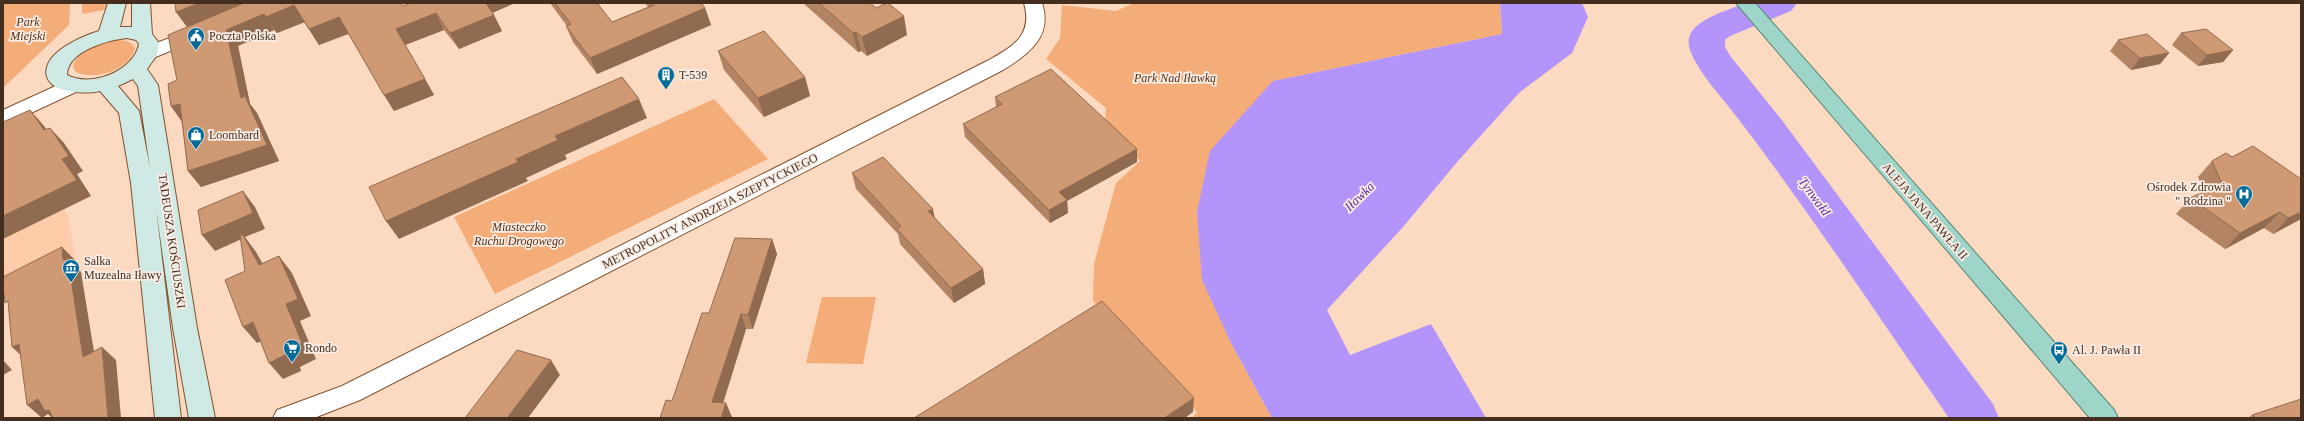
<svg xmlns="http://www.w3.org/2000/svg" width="2304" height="421" font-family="'Times New Roman',serif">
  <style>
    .built { fill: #fecca9 }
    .green { fill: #f4ac78 }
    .water { fill: #b394fa }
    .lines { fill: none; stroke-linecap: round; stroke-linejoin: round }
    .river { fill: #b394fa; fill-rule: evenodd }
    .minor-casing { stroke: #82522e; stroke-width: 2 }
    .tertiary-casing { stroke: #82522e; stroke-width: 2 }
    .secondary-casing { stroke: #82522e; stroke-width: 2 }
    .primary-casing { stroke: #568875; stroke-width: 2 }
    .minor { fill: #fff; fill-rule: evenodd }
    .tertiary { fill: #fff; fill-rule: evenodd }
    .secondary { fill: #cfeae4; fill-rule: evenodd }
    .primary { fill: #9fd4c8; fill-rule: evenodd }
    .wall { fill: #b28463 }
    .shaded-wall { fill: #916b50 }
    .building { fill: #cf9973; stroke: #916b50 }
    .labels { text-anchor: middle; stroke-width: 3.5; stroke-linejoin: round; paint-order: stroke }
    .park-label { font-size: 12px; font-style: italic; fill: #563011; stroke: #f8ece4 }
    .poi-label { font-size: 12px; fill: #442e1f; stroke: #f8ece4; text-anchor: start }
    .street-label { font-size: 12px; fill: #442e1f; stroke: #f8ece4 }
    .water-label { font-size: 13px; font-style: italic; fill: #5a2a9f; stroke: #f8ece4 }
  </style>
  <rect width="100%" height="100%" fill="#fcdac2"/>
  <path class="built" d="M37,116l21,30 6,-3 19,28 -6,3 14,22 -27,13 5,9 6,42 -72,38v-166z"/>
  <g class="green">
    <path d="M3,3h67l-1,22 -66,63z"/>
    <path d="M82,3h27l-1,6 -24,5 -2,-2z"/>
    <path d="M1134,3h366l2,31 -229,47 -42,262 41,75h-80l5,-6 -104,-111 1,-37 22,-81 24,-22 -35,-41 1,-12 -60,-49 14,-21 2,-33 54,6z"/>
    <path d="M115,40c9,0 15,0 20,8 -6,22 -39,33 -59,24l-3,-5c5,-19 25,-23 42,-27z"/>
    <path d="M714,99l54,60 -273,135 -41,-77z"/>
    <path d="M822,297h54l-13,67 -57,-1z"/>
  </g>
  <path class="water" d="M1500,3h82l6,14 -16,36 -52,39 -62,69 -55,66 -76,83 23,45 81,-31 55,94h-214l-41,-75 -29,-63 -5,-68 13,-61 63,-70 229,-47z"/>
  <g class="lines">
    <path class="river" d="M1747,3h50l-6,8 -61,25 -5,4v7l6,10 50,62 212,285 6,14h-50c-71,-102 -140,-207 -216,-306 -12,-16 -49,-55 -44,-74 4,-19 42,-29 58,-35z"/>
    <defs>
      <path id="minor" d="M198,27l7,2 3,4 -3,4 -57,23 -7,-1 -3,-5 3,-5z"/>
      <g id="tertiary">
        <path d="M1024,3h18c11,33 -13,51 -39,67l-643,330 -46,18h-41l4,-8 65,-24 647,-326c25,-14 44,-25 35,-57z"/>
        <path d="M71,79l7,2 3,5 -3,5 -75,35v-16z"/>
      </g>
      <path id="secondary" d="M108,3h18l-6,24h12v-24h18l2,31 7,9 -2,12 -10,14 11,16 39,243 18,90h-26l-16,-90 -17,-120 25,210h-26l-24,-235 -12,-70 -19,-22c-16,4 -60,2 -53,-24 5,-18 36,-31 52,-36zM127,38l9,2 3,4c-5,27 -48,44 -72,31 0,-24 41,-35 60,-37zM133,79l5,7 12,82 -11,-57 -21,-25z"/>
      <path id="primary" d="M1736,3h19l359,407 4,8h-28z"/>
    </defs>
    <use href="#minor" class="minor-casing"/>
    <use href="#tertiary" class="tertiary-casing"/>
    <use href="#secondary" class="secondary-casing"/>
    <use href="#primary" class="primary-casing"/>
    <use href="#minor" class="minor"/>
    <use href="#tertiary" class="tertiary"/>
    <use href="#secondary" class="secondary"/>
    <use href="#primary" class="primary"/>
  </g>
  <g class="wall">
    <path d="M411,3h104l-23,9 10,19 -43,18 -15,-19 -39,15 29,50 -40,16 -45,-77 -30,11 -15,-23 -27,11 -3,-3 -36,16 12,58 7,9 22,48 -78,26 -13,-16 -6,-49 -11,-16 6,-26 10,-53 -11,-15 227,-6z"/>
    <path d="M550,3h47l15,19 36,-15 -3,-4h56l4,5 6,17 -114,49 -24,-32 -7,-16h1z"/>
    <path d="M803,3h67l37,32 -40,21 -6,-5 -3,1z"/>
    <path d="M2181,33l52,17 -10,12 -25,4 -26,-21z"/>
    <path d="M2118,40l51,13 -9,11 -29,6 -21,-19z"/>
    <path d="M718,51l87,26 5,19 -46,21 -40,-47z"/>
    <path d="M995,97l142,65 -70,39 1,12 -18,10 -85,-86 -2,-13 33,-17z"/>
    <path d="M2212,161l89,58 -28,15 -9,-6 -39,21 -49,-35 14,-16 14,-6 -6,-15z"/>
    <path d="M852,173l83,45 48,51 2,15 -31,19 -54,-59 -2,-10 -42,-45z"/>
    <path d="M772,239l5,15 -24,75h-7l-23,74 9,14 -1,1h-71l12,-17z"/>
    <path d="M2252,415l49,3h-53z"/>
  </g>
  <g class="shaded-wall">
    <path d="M199,3h52l-63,25 -12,-16z"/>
    <path d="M485,3h30l-25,11z"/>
    <path d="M294,5l11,17 -28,11 -11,-16z"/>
    <path d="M705,8l6,17 -114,49 -7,-16z"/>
    <path d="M436,13l8,17 -39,15 -9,-16z"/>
    <path d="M264,14l10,16 -36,16 12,58 7,9 22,48 -78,26 -13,-16 38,-141z"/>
    <path d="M494,15l8,16 -43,18 -9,-16z"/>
    <path d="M904,16l3,19 -40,21 -5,-19z"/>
    <path d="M339,17l10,16 -30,12 -10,-16z"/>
    <path d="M856,32l5,19 -3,1 -5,-19z"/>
    <path d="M2233,50l-10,12 -25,4 9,-11z"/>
    <path d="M2169,53l-9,11 -29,6 9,-12z"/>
    <path d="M805,77l5,19 -46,21 -6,-19z"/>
    <path d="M425,79l9,16 -40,16 -10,-16z"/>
    <path d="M639,99l8,19 -82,37 2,4 -41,19 2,3 -129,58 -13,-18 130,-62 39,-23z"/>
    <path d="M180,104l3,19 -12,-17z"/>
    <path d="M30,110l14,16 14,20 -14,-16z"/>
    <path d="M50,128l14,15 19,28 -6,3 14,22 -88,43v-23z"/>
    <path d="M1137,149v13l-70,39 1,12 -18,10 -1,-13 10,-18z"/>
    <path d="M243,191l12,16 10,22 -20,8 11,15 17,30 -14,-17 -15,-27 -29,13 -13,-16z"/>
    <path d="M933,209l3,15 -8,-13z"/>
    <path d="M2280,212l-16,16 -39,21 15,-16z"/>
    <path d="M2301,212v7l-28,15 15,-16z"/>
    <path d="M772,239l5,15 -24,75 -5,-14z"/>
    <path d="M62,247l13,13 1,7 5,5 16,98 -14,-13 -20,-97z"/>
    <path d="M279,256l13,17 19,43 -11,5 16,38 -16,8 1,4 -18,8 -14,-16 17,-12z"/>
    <path d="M983,269l2,15 -31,19 -3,-15z"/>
    <path d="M741,314l5,15 -27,87 -7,-14z"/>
    <path d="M253,322l14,17 -10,4 -14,-16z"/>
    <path d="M19,344l8,17 -15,-14z"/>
    <path d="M102,347l14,13 5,58h-13z"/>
    <path d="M3,360l9,10 -9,5z"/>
    <path d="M551,360l9,15 -32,43h-21z"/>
    <path d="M1194,398l-1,14 -8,6h-21z"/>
    <path d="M38,399l20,19h-6l-4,-4 -6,4 -15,-13z"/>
    <path d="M726,403l6,14 -1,1h-10z"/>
  </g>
  <g class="building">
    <path d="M175,3h24l-23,9z"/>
    <path d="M244,3h156l3,3 8,-3h75l8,12 -44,18 -14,-20 -40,16 29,50 -41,16 -45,-78 -30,12 -15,-24 -28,12 -2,-3 -38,16 15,68 4,-2 22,49 -79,26 -8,-67 -9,2 -3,-22 9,-4 -9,-45z"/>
    <path d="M555,3h42l15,19 42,-17 -1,-2h48l4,5 -115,50 -24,-32 5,-2z"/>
    <path d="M819,3h51l6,5 11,-5h1l16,13 -42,21 -6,-5 -3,1z"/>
    <path d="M2206,29l27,21 -26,5 -26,-22z"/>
    <path d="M764,31l41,46 -47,21 -40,-47z"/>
    <path d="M2147,34l22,19 -29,5 -22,-18z"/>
    <path d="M1051,69l86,80 -78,43 8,8 -18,10 -86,-86 39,-20 -7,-7z"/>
    <path d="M622,77l17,22 -84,37 3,4 -42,19 2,3 -132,59 -17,-34z"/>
    <path d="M30,110l14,20 6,-2 19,28 -7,3 15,21 -74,36v-94z"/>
    <path d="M2253,146l48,33v33l-13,6 -8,-6 -40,21 -50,-35 32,-14 -10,-23 14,-8 6,4z"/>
    <path d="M883,157l50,52 -5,2 55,58 -32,19 -54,-59 4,-3 -49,-53z"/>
    <path d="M243,191l10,22 -51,22 -4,-25z"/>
    <path d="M240,235h3l16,30 20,-9 19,43 -12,5 16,39 -16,8 1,3 -18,9 -16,-41 -10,5 -18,-47 20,-9z"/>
    <path d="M735,238l37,1 -24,76 -7,-1 -29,88 14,1 -5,15h-61l6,-18 6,1 30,-88h7z"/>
    <path d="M62,247l1,13 5,-1 15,98 19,-10 6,71h-55l-4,-8 -4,1 -7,-12 -11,6 -8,-61 -7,3 -4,-46 -3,2 -2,-17v-9z"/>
    <path d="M1102,301l92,97 -30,20h-250z"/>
    <path d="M517,350l34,10 -44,58h-42z"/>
    <path d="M2301,399v19h-45l-4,-3z"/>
  </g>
  <defs>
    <symbol id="civic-pin" viewBox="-11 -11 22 30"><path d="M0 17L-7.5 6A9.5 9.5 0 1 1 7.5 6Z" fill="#036b99" stroke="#f8ece4"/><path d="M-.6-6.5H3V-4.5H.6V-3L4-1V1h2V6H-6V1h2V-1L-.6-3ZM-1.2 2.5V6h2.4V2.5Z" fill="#fff"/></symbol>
    <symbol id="building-pin" viewBox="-11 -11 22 30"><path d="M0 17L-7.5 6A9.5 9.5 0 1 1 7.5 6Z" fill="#036b99" stroke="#f8ece4"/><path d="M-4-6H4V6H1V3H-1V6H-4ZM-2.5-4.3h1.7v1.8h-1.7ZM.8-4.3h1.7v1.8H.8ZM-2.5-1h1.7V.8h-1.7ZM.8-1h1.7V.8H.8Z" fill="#fff"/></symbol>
    <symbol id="shop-pin" viewBox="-11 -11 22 30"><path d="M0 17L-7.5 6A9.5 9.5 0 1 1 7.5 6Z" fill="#036b99" stroke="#f8ece4"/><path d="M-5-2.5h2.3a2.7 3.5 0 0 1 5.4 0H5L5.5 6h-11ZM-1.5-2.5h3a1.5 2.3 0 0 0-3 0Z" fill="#fff"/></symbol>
    <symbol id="hospital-pin" viewBox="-11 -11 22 30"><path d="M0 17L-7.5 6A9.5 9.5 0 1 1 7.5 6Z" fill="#036b99" stroke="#f8ece4"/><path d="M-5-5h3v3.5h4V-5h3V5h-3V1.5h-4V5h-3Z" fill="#fff"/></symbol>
    <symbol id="museum-pin" viewBox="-11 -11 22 30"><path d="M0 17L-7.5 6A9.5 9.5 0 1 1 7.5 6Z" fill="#036b99" stroke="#f8ece4"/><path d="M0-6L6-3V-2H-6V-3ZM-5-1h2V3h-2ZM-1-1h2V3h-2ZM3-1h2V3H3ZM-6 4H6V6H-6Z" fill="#fff"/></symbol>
    <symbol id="supermarket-pin" viewBox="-11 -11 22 30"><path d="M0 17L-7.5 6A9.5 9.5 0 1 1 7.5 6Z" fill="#036b99" stroke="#f8ece4"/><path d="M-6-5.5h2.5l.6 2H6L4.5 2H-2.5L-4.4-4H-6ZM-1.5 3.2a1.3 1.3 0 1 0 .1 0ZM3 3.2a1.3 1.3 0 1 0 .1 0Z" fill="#fff"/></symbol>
    <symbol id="bus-pin" viewBox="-11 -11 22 30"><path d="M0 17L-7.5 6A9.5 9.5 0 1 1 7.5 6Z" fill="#036b99" stroke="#f8ece4"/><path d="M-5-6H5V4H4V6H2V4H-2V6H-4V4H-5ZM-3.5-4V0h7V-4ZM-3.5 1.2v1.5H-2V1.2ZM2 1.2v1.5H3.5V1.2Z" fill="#fff"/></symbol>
  </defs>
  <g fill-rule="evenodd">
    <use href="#civic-pin" x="186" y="26" width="20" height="27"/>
    <use href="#building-pin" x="656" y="65" width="20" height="27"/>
    <use href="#shop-pin" x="186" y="125" width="20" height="27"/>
    <use href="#hospital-pin" x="2234" y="184" width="20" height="27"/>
    <use href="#museum-pin" x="61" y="258" width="20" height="27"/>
    <use href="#supermarket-pin" x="282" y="338" width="20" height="27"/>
    <use href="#bus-pin" x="2049" y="340" width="20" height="27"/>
  </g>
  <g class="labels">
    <g class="park-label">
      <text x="28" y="26">Park<tspan x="28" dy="14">Miejski</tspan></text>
      <text x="1175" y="82">Park Nad Iławką</text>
      <text x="519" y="231">Miasteczko<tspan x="519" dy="14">Ruchu Drogowego</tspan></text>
    </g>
    <g class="poi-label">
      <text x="209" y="40">Poczta Polska</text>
      <text x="679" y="79">T-539</text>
      <text x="209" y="139">Loombard</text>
      <text x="2231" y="191" text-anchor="end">Ośrodek Zdrowia<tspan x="2231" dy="14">" Rodzina "</tspan></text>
      <text x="84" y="265">Salka<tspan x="84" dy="14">Muzealna Iławy</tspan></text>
      <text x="305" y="352">Rondo</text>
      <text x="2072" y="354">Al. J. Pawła II</text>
    </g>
    <g class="street-label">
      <text transform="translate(710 211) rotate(-27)" y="4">METROPOLITY ANDRZEJA SZEPTYCKIEGO</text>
      <text transform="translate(1925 211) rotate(49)" y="4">ALEJA JANA PAWŁA II</text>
      <text transform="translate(172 241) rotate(82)" y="4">TADEUSZA KOŚCIUSZKI</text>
    </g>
    <g class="water-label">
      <text transform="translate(1359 196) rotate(-44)" y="5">Iławka</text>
      <text transform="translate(1815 196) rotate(54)" y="5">Tynwałd</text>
    </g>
  </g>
  <rect width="2304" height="421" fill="none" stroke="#442e1f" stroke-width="8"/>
</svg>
